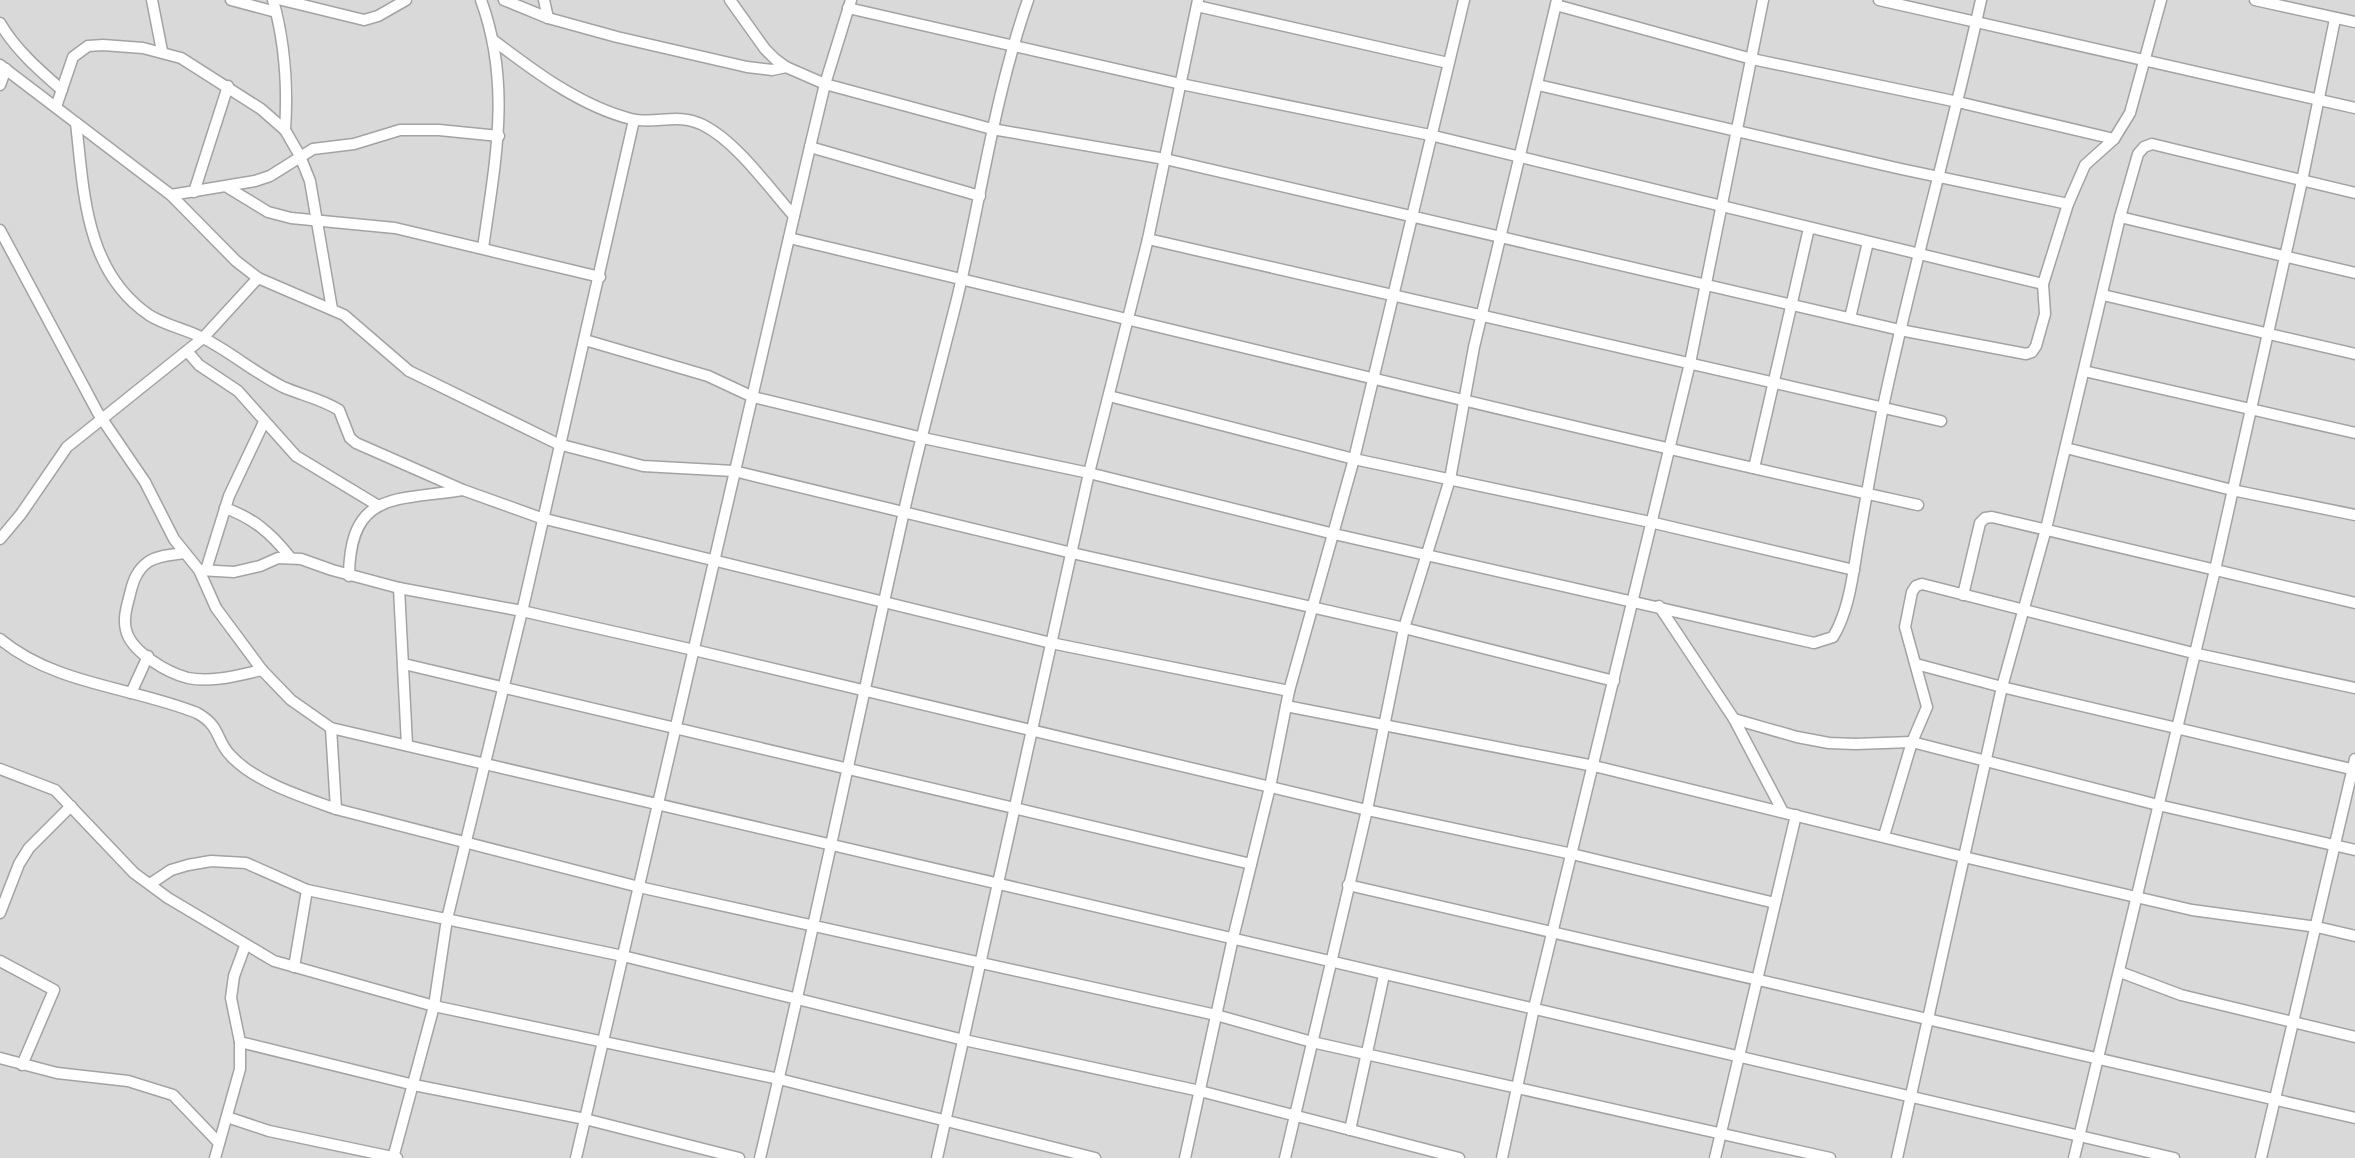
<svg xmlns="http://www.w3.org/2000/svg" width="2355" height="1158" font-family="'DM Sans',sans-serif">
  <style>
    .residential { fill: #dad9d9 }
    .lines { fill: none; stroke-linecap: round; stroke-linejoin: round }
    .minor-casing { stroke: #a3a3a3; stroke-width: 13 }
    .minor { stroke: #fff; stroke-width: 10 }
  </style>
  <rect width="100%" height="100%" fill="#eeeae0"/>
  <rect class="residential" x="0" y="0" width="2355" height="1158"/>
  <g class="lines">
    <defs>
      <g id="minor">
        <path d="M152,0l10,51"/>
        <path d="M231,0l45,12"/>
        <path d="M273,0c12,43 15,86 12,130"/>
        <path d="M282,0l82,20 14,-4 28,-16"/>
        <path d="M481,0c31,85 14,162 2,248"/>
        <path d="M504,0l44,18 69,19 130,30 25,3 14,-3"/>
        <path d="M544,0l4,18"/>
        <path d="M730,0l35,49 10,10 11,8 39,17 167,45 173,30 735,171 126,24 6,-2 4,-6 9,-32 -2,-30 25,-80 17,-39 29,-26 16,-26 31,-113"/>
        <path d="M1879,0l476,108"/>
        <path d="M2255,0l100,22"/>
        <path d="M1556,5l196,54 206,43 156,37"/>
        <path d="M1197,6l251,57"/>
        <path d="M848,8l333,76 249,51 613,149"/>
        <path d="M0,23c16,27 38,46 62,67"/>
        <path d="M493,40c41,31 87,66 138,79 25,6 46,-7 72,6 34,17 66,63 91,91"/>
        <path d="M0,65l171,130 65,66 22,17 86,37 65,56 149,73 85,22 91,5 338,82 332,75 210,53"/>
        <path d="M0,85l6,-16"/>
        <path d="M1538,85l363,84 167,35"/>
        <path d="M56,107l17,-50 15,-11 15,-1 40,3 38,10 80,51 24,21 15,26 10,25 22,128"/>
        <path d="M76,123c8,70 9,148 73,192 17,11 38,14 56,24 27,14 50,34 78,48 18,8 39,12 56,23l11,28 6,5 107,47 78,28 510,125 238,48"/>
        <path d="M810,147l170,49"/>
        <path d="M227,187l41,25 23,6 104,10 205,49"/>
        <path d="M194,192l34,-106"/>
        <path d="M171,195l84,-14 15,-5 43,-27 41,-5 46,-14h39l60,6"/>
        <path d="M2120,217l235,56"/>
        <path d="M0,230l98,183 47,69 29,57 25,31 17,38 46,62 29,30 40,28 1843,430"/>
        <path d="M789,238c376,89 752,184 1129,267"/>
        <path d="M1148,239l793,182"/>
        <path d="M2103,295l252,59"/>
        <path d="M1850,318l18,-76"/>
        <path d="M585,340l123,36 45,21 170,41 166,35 245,61 480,109 19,-6c16,-26 20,-63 25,-93 8,-46 16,-92 25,-137 29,-137 68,-271 98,-407"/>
        <path d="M187,351l12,14 39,26 58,65 81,49"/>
        <path d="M2084,371l271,62"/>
        <path d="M1109,396l245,63 296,63 204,48"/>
        <path d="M2066,448l166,42 123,25"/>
        <path d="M1754,468l55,-240"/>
        <path d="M225,508c28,10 46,25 64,48"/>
        <path d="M0,539l21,-25 46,-67 136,-109 55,-60"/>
        <path d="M184,553c-12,2 -26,2 -36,9 -11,8 -15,19 -18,32 -3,12 -7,24 -4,36 5,22 42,43 62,48 24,5 51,-3 74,-8"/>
        <path d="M199,570l35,2 26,-6 18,-8 23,1 31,11 67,18 123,23 172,39 673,160 205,44 203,49"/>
        <path d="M206,570l23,-74 35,-74"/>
        <path d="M349,576c1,-86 47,-75 113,-86"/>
        <path d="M399,588l8,157"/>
        <path d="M1963,595l17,-72 5,-5 7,-1 363,86"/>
        <path d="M1659,606l75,113 49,93"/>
        <path d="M0,639c55,46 133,48 197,74 25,14 18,27 34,43 24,26 72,41 105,53l303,78 577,128 96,27 518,116"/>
        <path d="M404,664l847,200"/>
        <path d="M1916,664l86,23 353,83"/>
        <path d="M131,693l17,-37"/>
        <path d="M1286,706l308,60 370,91 38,-170 44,-158 74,-312 18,-63 6,-7 8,-3 203,49"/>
        <path d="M1734,719l63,18 32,6 26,1 57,-2 246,63 197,45"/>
        <path d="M331,728l5,81"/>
        <path d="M0,769l55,21 79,83 34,25 106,63 160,45 345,73 316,79"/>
        <path d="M1884,836l28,-94 15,-35 -22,-80 7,-35 4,-6 6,-2 271,69 162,35"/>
        <path d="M150,884l21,-14 17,-5 23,-4 35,2 61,27 316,66 341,84 236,51 259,67"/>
        <path d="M1348,885l1007,233"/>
        <path d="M0,913l19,-49 10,-16 42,-42"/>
        <path d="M0,961l54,29 -32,75"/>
        <path d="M294,967l13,-77"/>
        <path d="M2120,972l61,23 174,42"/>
        <path d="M240,1042l174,43 171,34 154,39"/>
        <path d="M0,1058l57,15 71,8 45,14 46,48"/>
        <path d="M227,1117l42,14 128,27"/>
        <path d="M1350,1130l34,-155"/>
        <path d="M215,1158l25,-89v-27l-9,-44 3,-22 11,-30"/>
        <path d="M393,1158l41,-152 13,-87 78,-320 109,-479"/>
        <path d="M576,1158l234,-1011 15,-63 26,-84"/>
        <path d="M760,1158c51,-213 95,-428 143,-642 16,-73 36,-145 54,-217 24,-100 37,-202 71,-299"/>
        <path d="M937,1158l152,-685 59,-234 50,-239"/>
        <path d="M1185,1158l48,-220 37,-151 19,-96 65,-232 110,-459"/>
        <path d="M1285,1158l82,-348 37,-182 46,-149 24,-132 83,-347"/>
        <path d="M1502,1158l32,-150 156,-645 73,-363"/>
        <path d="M1715,1158l81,-343"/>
        <path d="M1897,1158l67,-301 228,53 125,17 38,9"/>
        <path d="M2074,1158l141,-588 87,-389 33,-162"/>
        <path d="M2261,1158l94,-399"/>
      </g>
    </defs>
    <use href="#minor" class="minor-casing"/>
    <use href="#minor" class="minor"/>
  </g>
</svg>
